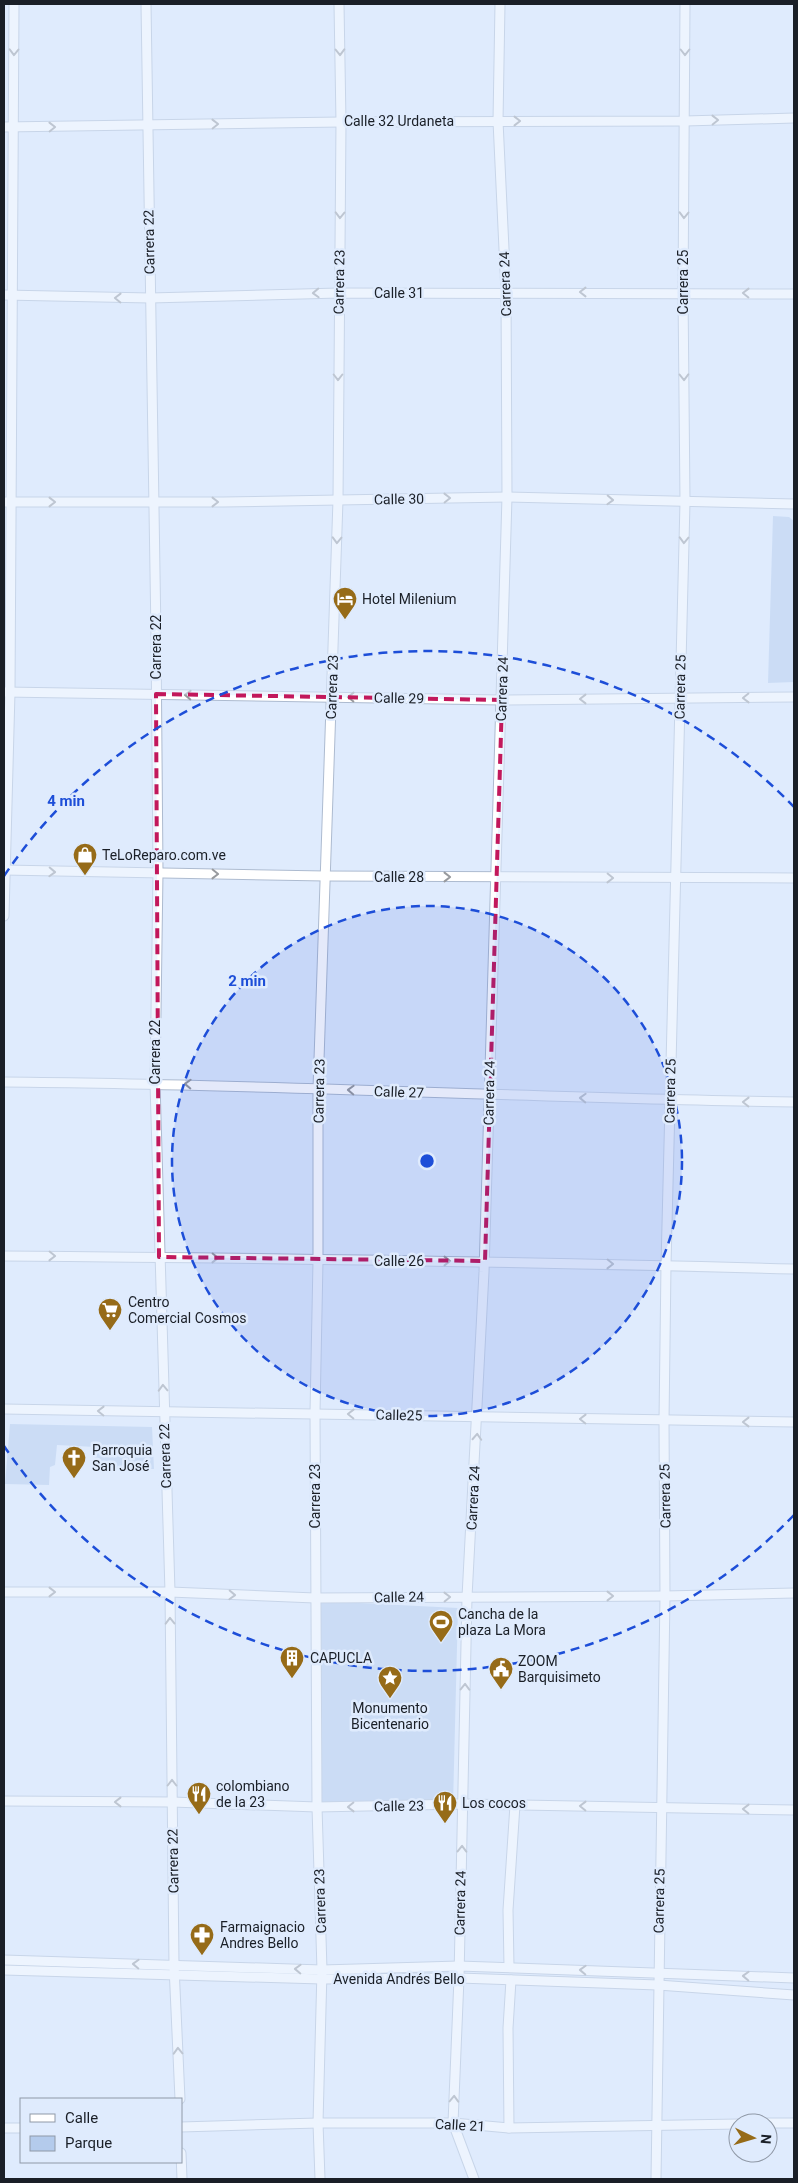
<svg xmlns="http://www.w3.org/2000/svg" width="798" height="2183" font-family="Roboto,sans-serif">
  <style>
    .green { fill: #b4cbec }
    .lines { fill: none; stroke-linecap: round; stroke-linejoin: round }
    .minor-casing { stroke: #adbbd0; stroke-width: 11 }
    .minor { stroke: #fff; stroke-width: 9 }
    .oneway { stroke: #989a9e }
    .marked { fill: none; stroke: #c2185b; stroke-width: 4; stroke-dasharray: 10 6; stroke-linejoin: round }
    .ring { fill: none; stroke: #1d4ed8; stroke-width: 2.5; stroke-dasharray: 9 6 }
    .labels { text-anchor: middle; stroke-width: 5; stroke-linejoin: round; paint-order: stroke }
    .street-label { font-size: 14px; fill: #1a1f27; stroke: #dfebfd }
    .poi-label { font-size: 14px; fill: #1a1f27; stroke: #dfebfd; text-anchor: start }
    .centre { fill: #1d4ed8; stroke: #dfebfd; stroke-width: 2.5 }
    .ring-label { font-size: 15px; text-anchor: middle; font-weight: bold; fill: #1d4ed8; stroke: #dfebfd; stroke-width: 5; stroke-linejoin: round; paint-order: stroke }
  </style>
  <rect width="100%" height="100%" fill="#dfebfd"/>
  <g class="green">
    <path d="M773,516l16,1 5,4v161l-26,1z"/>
    <path d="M10,1424l142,3 2,42h-60l1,-22 -38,-2 -2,20 -5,2 -1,18 -44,-1z"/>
    <path d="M319,1601l139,7 -5,197 -135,-1z"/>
  </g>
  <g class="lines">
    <defs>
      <g id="minor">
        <path d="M146,4l10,631 2,237 -3,211 15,509 4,374 6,133"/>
        <path d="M4,127l337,-5 344,-1 109,-3"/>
        <path d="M4,295l146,3 189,-5 455,1"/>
        <path d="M4,502h219l284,-5 287,7"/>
        <path d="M5,692l497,8 292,-3"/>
        <path d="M4,870l321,6 469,2"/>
        <path d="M4,916l6,-224 4,-688"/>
        <path d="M4,1082c263,2 527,16 790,20"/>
        <path d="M4,1256c263,2 527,6 790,13"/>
        <path d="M4,1409l790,13"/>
        <path d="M4,1592h166l145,6 350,-2 129,-3"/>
        <path d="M4,1801l168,1 145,5 146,-3 331,6"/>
        <path d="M4,1960l318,10 137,-4 335,12"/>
        <path d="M509,1967l-1,-57 7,-105"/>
        <path d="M4,1970l318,9 137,-1 199,7 136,10"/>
        <path d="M768,2123h26"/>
        <path d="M181,2127l137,-4h135l56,5 229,-4"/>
        <path d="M4,2128h17"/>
        <path d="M509,2128l-1,-100 3,-48"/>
        <path d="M181,2153l1,26"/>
        <path d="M320,2179l-2,-56 4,-153 -5,-163 -2,-394 3,-152v-172l20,-589 3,-378 -2,-118"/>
        <path d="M474,2179l-21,-56 6,-145 8,-381 17,-325 23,-775 -1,-205 -8,-171 2,-117"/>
        <path d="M656,2179l9,-583 -1,-175 2,-156 19,-763 -2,-210 2,-288"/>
      </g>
    </defs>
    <use href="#minor" class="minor-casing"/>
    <use href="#minor" class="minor"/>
  </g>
  <defs><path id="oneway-chevron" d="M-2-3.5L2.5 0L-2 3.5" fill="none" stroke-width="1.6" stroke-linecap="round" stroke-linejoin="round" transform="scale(1.25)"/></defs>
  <g class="oneway">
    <use href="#oneway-chevron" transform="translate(14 52) rotate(91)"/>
    <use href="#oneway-chevron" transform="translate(340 52) rotate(89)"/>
    <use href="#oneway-chevron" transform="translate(685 52) rotate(90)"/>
    <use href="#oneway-chevron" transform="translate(715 120) rotate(-1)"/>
    <use href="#oneway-chevron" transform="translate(517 121)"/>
    <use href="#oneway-chevron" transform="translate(215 124) rotate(-1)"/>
    <use href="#oneway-chevron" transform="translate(52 127) rotate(-1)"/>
    <use href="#oneway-chevron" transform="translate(340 215) rotate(91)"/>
    <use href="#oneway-chevron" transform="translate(684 215) rotate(91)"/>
    <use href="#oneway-chevron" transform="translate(583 292) rotate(-180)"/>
    <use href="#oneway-chevron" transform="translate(316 293) rotate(178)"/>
    <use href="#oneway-chevron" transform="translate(746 293) rotate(-179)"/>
    <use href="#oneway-chevron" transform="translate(118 298) rotate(-179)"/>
    <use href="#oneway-chevron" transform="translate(338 377) rotate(90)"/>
    <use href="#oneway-chevron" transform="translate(684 377) rotate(89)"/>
    <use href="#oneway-chevron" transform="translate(447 498) rotate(-1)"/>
    <use href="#oneway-chevron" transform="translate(610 500) rotate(2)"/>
    <use href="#oneway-chevron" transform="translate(52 502)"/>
    <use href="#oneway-chevron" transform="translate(215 502)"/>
    <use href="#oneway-chevron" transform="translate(337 540) rotate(92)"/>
    <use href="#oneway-chevron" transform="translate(684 540) rotate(92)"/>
    <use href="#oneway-chevron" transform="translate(188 695) rotate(-178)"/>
    <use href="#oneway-chevron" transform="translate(351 697) rotate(-179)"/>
    <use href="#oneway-chevron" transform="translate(746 698) rotate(179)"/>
    <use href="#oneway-chevron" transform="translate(583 699) rotate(180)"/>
    <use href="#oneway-chevron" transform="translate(52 872) rotate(2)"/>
    <use href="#oneway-chevron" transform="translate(215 874) rotate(1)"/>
    <use href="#oneway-chevron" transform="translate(447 877)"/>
    <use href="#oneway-chevron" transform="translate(610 878) rotate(1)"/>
    <use href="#oneway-chevron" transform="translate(188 1084) rotate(-178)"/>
    <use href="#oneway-chevron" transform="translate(351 1090) rotate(-178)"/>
    <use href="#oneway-chevron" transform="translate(583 1098) rotate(-178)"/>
    <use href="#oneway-chevron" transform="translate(746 1102) rotate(-179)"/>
    <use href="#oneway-chevron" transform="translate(52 1256) rotate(1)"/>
    <use href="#oneway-chevron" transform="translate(215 1258) rotate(1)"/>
    <use href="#oneway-chevron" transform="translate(447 1261)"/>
    <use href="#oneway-chevron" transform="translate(610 1264) rotate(1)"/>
    <use href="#oneway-chevron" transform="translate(163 1388) rotate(-92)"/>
    <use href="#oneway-chevron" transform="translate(101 1411) rotate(-179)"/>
    <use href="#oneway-chevron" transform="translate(351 1414) rotate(-179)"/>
    <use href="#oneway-chevron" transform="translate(583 1419) rotate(-179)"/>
    <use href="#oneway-chevron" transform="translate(746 1422) rotate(-180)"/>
    <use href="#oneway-chevron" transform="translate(477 1437) rotate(-87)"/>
    <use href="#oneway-chevron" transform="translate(52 1592)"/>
    <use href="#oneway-chevron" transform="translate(232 1595) rotate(2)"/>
    <use href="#oneway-chevron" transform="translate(610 1596)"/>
    <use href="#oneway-chevron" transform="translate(447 1597) rotate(-1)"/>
    <use href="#oneway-chevron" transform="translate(170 1621) rotate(-91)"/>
    <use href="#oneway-chevron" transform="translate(465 1687) rotate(-89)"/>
    <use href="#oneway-chevron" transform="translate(172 1783) rotate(-90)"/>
    <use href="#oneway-chevron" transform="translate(118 1802) rotate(-180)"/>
    <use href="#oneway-chevron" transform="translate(583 1806) rotate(-179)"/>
    <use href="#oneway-chevron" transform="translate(351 1807) rotate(179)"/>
    <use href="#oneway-chevron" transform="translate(746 1809) rotate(-179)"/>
    <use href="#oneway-chevron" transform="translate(462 1849) rotate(-89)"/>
    <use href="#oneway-chevron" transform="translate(136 1964) rotate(-178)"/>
    <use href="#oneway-chevron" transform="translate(298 1969) rotate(-178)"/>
    <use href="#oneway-chevron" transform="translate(583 1970) rotate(-178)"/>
    <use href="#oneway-chevron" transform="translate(746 1976) rotate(-178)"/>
    <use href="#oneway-chevron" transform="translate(178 2051) rotate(-92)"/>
    <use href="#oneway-chevron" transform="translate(454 2099) rotate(-88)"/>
  </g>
  <path d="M0 0H798V2183H0ZM156,694l346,6 -17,561 -326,-4z" fill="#dfebfd" fill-opacity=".55" fill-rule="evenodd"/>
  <path class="marked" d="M156,694l346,6 -17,561 -326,-4z"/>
  <circle cx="427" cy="1161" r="255" fill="#1d4ed8" fill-opacity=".12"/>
  <g class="ring">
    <circle cx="427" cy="1161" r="255"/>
    <path d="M794 1515A510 510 0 0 1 4 1446M4 876A510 510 0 0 1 794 807"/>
  </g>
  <defs>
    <symbol id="hotel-pin" viewBox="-11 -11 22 30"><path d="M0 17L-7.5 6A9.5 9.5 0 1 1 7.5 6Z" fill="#966b18" stroke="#dfebfd"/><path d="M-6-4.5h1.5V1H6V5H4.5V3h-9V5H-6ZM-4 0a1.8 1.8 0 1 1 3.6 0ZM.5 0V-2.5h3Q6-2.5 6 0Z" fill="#fff"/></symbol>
    <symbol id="shop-pin" viewBox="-11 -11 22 30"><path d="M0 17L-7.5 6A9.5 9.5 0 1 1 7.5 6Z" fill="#966b18" stroke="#dfebfd"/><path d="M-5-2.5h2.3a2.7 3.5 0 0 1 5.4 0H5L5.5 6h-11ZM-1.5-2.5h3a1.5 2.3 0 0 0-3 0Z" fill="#fff"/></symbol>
    <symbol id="supermarket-pin" viewBox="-11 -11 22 30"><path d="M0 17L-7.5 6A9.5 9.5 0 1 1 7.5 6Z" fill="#966b18" stroke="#dfebfd"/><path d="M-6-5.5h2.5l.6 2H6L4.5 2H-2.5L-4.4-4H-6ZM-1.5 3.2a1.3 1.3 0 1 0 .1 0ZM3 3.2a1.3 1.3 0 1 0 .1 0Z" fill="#fff"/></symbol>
    <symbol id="church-pin" viewBox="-11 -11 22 30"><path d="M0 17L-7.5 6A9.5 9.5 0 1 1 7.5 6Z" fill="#966b18" stroke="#dfebfd"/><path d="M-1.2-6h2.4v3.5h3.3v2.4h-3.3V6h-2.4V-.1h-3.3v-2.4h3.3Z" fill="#fff"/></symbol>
    <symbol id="stadium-pin" viewBox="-11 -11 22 30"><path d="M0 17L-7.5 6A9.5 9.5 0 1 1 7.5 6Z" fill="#966b18" stroke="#dfebfd"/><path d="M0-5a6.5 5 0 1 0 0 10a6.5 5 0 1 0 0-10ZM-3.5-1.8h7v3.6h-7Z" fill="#fff"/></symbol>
    <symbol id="building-pin" viewBox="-11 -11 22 30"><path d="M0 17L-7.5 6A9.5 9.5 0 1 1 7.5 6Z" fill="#966b18" stroke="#dfebfd"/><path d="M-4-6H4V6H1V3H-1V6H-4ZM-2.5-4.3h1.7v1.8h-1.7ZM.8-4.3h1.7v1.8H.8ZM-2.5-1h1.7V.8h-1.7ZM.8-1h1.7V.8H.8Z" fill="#fff"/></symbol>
    <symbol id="civic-pin" viewBox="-11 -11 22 30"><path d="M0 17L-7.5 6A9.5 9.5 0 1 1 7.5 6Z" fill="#966b18" stroke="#dfebfd"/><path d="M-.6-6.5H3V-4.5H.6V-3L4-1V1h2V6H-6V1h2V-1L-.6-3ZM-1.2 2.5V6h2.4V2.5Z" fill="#fff"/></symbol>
    <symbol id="sight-pin" viewBox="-11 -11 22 30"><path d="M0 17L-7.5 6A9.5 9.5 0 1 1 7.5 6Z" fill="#966b18" stroke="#dfebfd"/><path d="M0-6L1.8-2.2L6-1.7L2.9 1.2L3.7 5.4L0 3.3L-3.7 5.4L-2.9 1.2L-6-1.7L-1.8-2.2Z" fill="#fff"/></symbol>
    <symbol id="restaurant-pin" viewBox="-11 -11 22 30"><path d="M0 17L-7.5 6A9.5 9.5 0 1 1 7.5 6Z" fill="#966b18" stroke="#dfebfd"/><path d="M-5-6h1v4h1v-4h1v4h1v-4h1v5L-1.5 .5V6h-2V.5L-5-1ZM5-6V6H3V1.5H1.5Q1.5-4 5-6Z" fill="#fff"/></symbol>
    <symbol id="pharmacy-pin" viewBox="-11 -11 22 30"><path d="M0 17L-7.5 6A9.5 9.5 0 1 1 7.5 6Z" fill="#966b18" stroke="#dfebfd"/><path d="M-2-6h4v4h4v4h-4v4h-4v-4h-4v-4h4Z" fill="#fff"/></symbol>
  </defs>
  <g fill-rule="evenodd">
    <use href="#hotel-pin" x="331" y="585" width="28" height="38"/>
    <use href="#shop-pin" x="71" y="841" width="28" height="38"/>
    <use href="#supermarket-pin" x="96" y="1296" width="28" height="38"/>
    <use href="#church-pin" x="60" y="1444" width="28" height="38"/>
    <use href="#stadium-pin" x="427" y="1608" width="28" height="38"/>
    <use href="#building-pin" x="278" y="1644" width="28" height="38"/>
    <use href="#civic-pin" x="487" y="1655" width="28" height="38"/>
    <use href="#sight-pin" x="376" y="1664" width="28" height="38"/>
    <use href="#restaurant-pin" x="185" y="1780" width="28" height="38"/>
    <use href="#restaurant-pin" x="431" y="1789" width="28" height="38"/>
    <use href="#pharmacy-pin" x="188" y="1921" width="28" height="38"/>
  </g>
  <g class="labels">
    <g class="street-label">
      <text x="399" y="126">Calle 32 Urdaneta</text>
      <text transform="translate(149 242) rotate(-91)" y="5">Carrera 22</text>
      <text transform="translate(339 282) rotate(-89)" y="5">Carrera 23</text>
      <text transform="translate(683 282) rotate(-90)" y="5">Carrera 25</text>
      <text transform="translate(505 284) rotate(-92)" y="5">Carrera 24</text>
      <text x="399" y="298">Calle 31</text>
      <text transform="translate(399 499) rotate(-1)" y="5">Calle 30</text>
      <text transform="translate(156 647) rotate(-90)" y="5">Carrera 22</text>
      <text transform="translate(332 687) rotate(-88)" y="5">Carrera 23</text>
      <text transform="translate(680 687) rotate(-89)" y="5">Carrera 25</text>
      <text transform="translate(502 689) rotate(-88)" y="5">Carrera 24</text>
      <text transform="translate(399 698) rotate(1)" y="5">Calle 29</text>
      <text x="399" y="882">Calle 28</text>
      <text transform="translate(155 1052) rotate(-90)" y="5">Carrera 22</text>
      <text transform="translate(319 1091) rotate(-89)" y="5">Carrera 23</text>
      <text transform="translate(670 1091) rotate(-89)" y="5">Carrera 25</text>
      <text transform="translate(399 1092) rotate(2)" y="5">Calle 27</text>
      <text transform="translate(489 1093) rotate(-89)" y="5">Carrera 24</text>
      <text x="399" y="1266">Calle 26</text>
      <text transform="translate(399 1415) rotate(1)" y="5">Calle25</text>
      <text transform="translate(165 1456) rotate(-92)" y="5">Carrera 22</text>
      <text transform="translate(315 1496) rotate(-90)" y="5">Carrera 23</text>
      <text transform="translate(665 1496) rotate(-91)" y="5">Carrera 25</text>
      <text transform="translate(473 1498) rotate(-87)" y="5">Carrera 24</text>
      <text transform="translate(399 1597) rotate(-1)" y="5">Calle 24</text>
      <text transform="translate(399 1806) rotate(-1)" y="5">Calle 23</text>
      <text transform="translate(173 1861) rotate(-91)" y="5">Carrera 22</text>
      <text transform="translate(320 1901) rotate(-92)" y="5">Carrera 23</text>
      <text transform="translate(659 1901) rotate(-89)" y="5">Carrera 25</text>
      <text transform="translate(460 1903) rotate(-89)" y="5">Carrera 24</text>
      <text x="399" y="1984">Avenida Andrés Bello</text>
      <text transform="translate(460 2125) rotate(3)" y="5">Calle 21</text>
    </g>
    <g class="poi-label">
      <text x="362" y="604">Hotel Milenium</text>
      <text x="102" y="860">TeLoReparo.com.ve</text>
      <text x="128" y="1307">Centro<tspan x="128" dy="16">Comercial Cosmos</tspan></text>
      <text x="92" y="1455">Parroquia<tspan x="92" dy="16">San José</tspan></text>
      <text x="458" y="1619">Cancha de la<tspan x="458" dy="16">plaza La Mora</tspan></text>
      <text x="310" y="1663">CAPUCLA</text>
      <text x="518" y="1666">ZOOM<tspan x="518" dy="16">Barquisimeto</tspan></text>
      <text x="390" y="1713" text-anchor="middle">Monumento<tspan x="390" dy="16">Bicentenario</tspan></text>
      <text x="216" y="1791">colombiano<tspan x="216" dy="16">de la 23</tspan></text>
      <text x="462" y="1808">Los cocos</text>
      <text x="220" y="1932">Farmaignacio<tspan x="220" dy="16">Andres Bello</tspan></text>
    </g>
  </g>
  <circle cx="427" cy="1161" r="8" class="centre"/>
  <g class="ring-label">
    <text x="66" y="806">4 min</text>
    <text x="247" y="986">2 min</text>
  </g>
  <rect width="798" height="2183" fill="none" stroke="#1a1f27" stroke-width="10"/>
  <rect x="20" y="2098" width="162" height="65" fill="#dfebfd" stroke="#9099a7"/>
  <rect x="30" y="2114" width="25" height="8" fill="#ffffff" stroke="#9099a7"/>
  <text x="65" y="2123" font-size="15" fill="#1a1f27">Calle</text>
  <rect x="30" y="2136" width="25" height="15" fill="#b4cbec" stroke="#9099a7"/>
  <text x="65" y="2148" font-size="15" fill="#1a1f27">Parque</text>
  <g transform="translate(753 2138) rotate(95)"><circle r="24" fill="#dfebfd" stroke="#9099a7"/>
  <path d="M0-4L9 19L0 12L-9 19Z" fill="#966b18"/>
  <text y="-8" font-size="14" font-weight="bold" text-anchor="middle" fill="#1a1f27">N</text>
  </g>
</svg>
